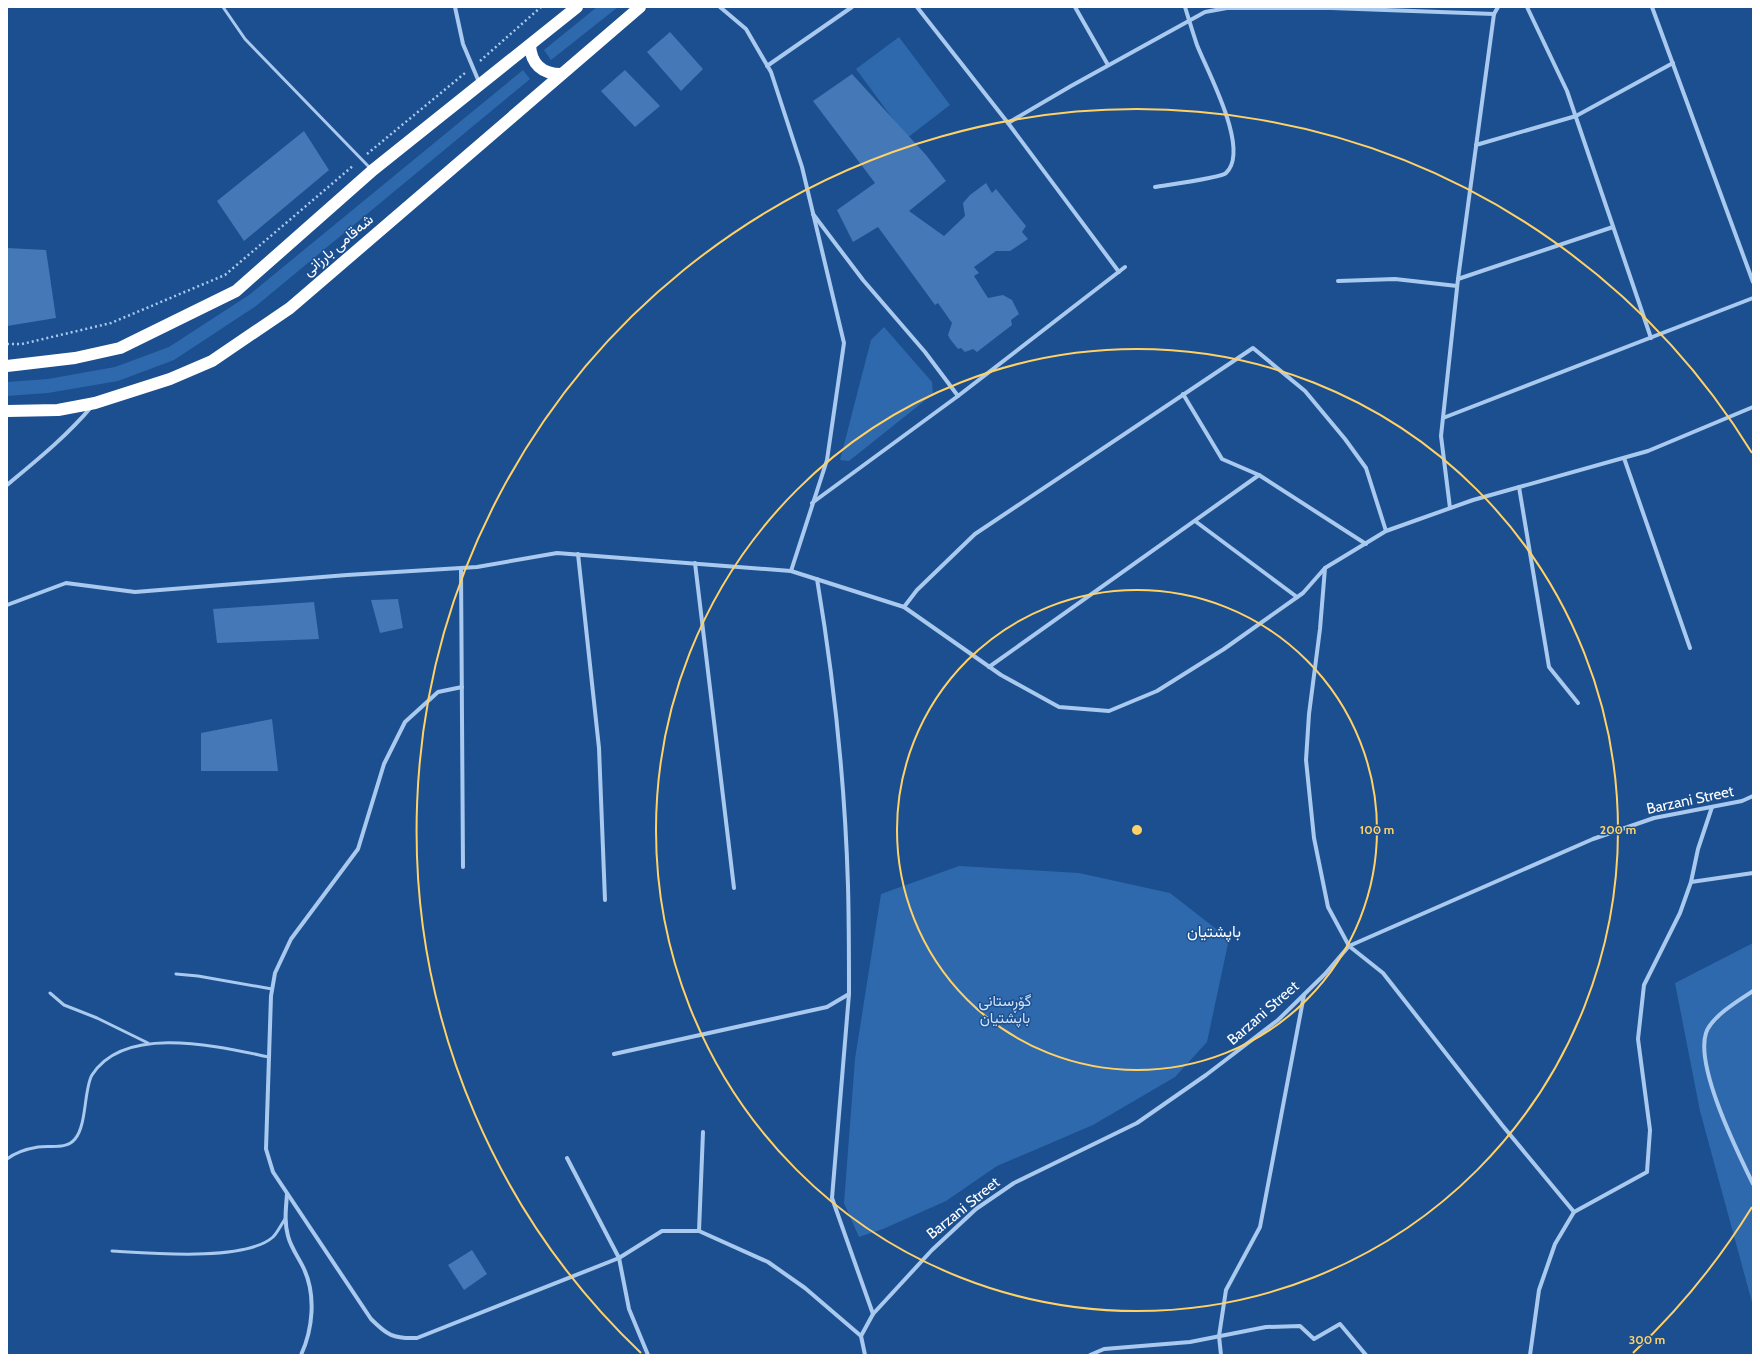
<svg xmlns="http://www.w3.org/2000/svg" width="1760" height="1362" font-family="Cabin,Vazirmatn,sans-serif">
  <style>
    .green { fill: #2e69ad }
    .building { fill: #4478b7 }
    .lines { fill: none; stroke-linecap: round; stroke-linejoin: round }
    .path { stroke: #a9c9ee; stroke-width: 2.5; stroke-dasharray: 2 3; stroke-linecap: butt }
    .lane { stroke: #a9c9ee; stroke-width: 3 }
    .street { stroke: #a9c9ee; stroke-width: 4 }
    .highway { stroke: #fff; stroke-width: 12 }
    .ring { fill: none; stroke: #ffd166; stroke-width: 2 }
    .labels { text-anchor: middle; stroke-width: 3; stroke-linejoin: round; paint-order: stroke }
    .street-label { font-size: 15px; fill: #fff; stroke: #1b4f8f }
    .park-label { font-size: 15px; fill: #cfe3fa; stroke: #1b4f8f }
    .neighbourhood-label { font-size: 16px; fill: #fff; stroke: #1b4f8f }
    .centre { fill: #ffd166; stroke: #1b4f8f; stroke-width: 2 }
    .ring-label { font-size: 12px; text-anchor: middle; font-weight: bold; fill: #ffd166; stroke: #1b4f8f; stroke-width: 3; stroke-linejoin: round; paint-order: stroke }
  </style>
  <rect width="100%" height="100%" fill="#1b4f8f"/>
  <g class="green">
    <path d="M597,7h21l-67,53 -7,-10z"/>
    <path d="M899,37l51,68 -43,33 -51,-69z"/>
    <path d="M523,70l7,9 -274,227 -82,54 -56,21 -70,12 -41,3v-14l41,-3 67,-12 54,-20 80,-52z"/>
    <path d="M884,327l48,55 1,12 -84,67 -9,-1 31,-120z"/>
    <path d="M959,866l120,7 91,20 59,46 -22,103 -32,35 -82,48 -96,41 -51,35 -63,28 -24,8 -15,-34 11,-144 26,-165z"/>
    <path d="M1753,943v363l-53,-195 -25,-128z"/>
  </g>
  <g class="building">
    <path d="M670,32l33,37 -22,22 -34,-39z"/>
    <path d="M625,70l35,36 -25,21 -34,-36z"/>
    <path d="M852,74l74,81 20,26 -37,30 35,25 21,-20 -2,-13 7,-8 16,-12 6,10 4,-4 30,37 -4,6 6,7 -18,12h-14l-22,16 5,6 -5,3 14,22 15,-3 9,5 7,14 -8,6 1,5 -35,27 -4,-3 -8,3 -4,-4 -3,1 -8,-10 -2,-4 4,-12 -14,-20 -3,2 -57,-78 -25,15 -16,-32 38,-27 -62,-82z"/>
    <path d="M304,131l25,39 -85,71 -27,-40z"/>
    <path d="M7,248l39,2 10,68 -49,8z"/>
    <path d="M398,599l5,29 -23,5 -9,-33z"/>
    <path d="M314,602l5,37 -102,4 -4,-34z"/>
    <path d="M272,719l6,52h-77v-38z"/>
    <path d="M472,1250l15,24 -23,16 -16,-25z"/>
  </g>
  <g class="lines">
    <g class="path">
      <path d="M480,61l61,-54"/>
      <path d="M367,154l98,-81"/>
      <path d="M7,344h15l89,-21 114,-48 129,-110"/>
    </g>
    <g class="lane">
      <path d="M223,7l22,32 126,130"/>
      <path d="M176,974l22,2 74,13"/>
      <path d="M50,993l14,12 33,13 51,25"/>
      <path d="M7,1159c9,-7 19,-10 31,-12 12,-2 28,3 37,-8 12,-14 9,-51 17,-64 33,-52 128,-28 177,-18"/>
      <path d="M112,1251c36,2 133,11 161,-14 4,-4 8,-12 12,-18"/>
    </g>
    <g class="street">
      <path d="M455,7l8,37 16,38"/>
      <path d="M720,7l26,22 25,43 31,95 42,176 -17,117 -36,111"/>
      <path d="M917,7l91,116 111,149"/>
      <path d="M1075,7l33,58"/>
      <path d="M1527,7l40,84 84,247"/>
      <path d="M1652,7l101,275"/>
      <path d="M767,66l85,-59"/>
      <path d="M1008,123l63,-37 134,-74 22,-4h104l163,6"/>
      <path d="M1476,145l100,-29 97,-53"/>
      <path d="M1155,187c11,-2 66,-9 71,-14 25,-23 -19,-102 -29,-128 -4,-12 -8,-25 -12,-38"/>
      <path d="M813,214l50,66 62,72 33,44"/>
      <path d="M1458,279l155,-52"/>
      <path d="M1338,281l57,-2 62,7"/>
      <path d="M1183,394l39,65 37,16 107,69"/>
      <path d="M1443,418l310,-120"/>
      <path d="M1624,458l66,190"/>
      <path d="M7,485c30,-25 60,-49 85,-79"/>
      <path d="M1519,487l30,180 29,36"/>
      <path d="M812,503l146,-107 167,-129"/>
      <path d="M1450,508l-9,-72 17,-157 36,-265 4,-7"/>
      <path d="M1195,521l102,76"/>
      <path d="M578,554l21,194 6,152"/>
      <path d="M695,563l39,325"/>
      <path d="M1325,568l-5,61 -11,85 -3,46 8,78 14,69 21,39 34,27 119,152 72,87"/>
      <path d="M461,569l2,298"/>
      <path d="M7,605l59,-22 69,9 212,-17 130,-8 80,-14 234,18 113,36 97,68 58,32 50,4 48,-20 67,-42 79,-56 22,-25 61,-37 87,-31 175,-49 105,-44"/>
      <path d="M904,607l13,-17 58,-56 278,-186 52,43 40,48 21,29 20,63"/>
      <path d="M989,667l270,-192"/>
      <path d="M462,687l-24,5 -33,30 -21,42 -26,85 -67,90 -16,34 -4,23 -5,153 7,23 98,147c16,16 22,20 46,19l202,-80 43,-27h37l69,31 37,26 56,48"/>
      <path d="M1691,882l62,-9"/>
      <path d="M1753,991c-14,9 -42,26 -47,42 -11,34 32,120 47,151"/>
      <path d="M849,994l-17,204 41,116"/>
      <path d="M614,1054l213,-47 22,-13c0,-36 0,-72 -1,-108 -3,-103 -14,-206 -31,-307"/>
      <path d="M567,1158l52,100 10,51 19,46"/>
      <path d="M287,1194c-1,14 -3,28 1,42 3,12 11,22 16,33 12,26 9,60 -3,86"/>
      <path d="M699,1231l4,-99"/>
      <path d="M865,1355l-4,-19 12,-22 59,-64 44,-41 38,-26 123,-60 69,-48 72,-55 47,-46 24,-28 244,-107 61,-21 88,-17 11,-5"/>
      <path d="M1090,1355l14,-6 86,-7 76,-15 34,-1 14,13 26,-15 26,31"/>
      <path d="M1221,1355l-2,-19 7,-46 34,-63 44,-232"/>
      <path d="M1530,1355l9,-65 16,-46 19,-32 73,-40 3,-42 -12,-91 6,-54 36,-72 11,-31 7,-33 14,-42"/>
    </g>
    <g class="highway">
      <path d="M530,45c1,19 12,29 31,29"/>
      <path d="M7,366l68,-8 45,-10 116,-57 137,-121 204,-163"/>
      <path d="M7,411l51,-1 37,-7 75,-24 42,-18 78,-53 350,-301"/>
    </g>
  </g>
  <g class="ring">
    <circle cx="1137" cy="830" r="240"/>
    <circle cx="1137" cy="830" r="481"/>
    <path d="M1752 1207A721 721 0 0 1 1633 1353M641 1353A721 721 0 1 1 1752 453"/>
  </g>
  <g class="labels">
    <g class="street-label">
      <text transform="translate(338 245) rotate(-40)" y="5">شەقامی بارزانی</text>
      <text transform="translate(1690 800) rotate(-12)" y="5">Barzani Street</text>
      <text transform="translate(1263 1013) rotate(-41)" y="5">Barzani Street</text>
      <text transform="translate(963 1208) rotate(-39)" y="5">Barzani Street</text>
    </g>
    <g class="park-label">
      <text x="1005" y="1006">گۆڕستانی<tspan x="1005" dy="17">باپشتیان</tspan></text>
    </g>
    <g class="neighbourhood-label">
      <text x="1214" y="937">باپشتیان</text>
    </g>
  </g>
  <circle cx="1137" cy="830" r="6" class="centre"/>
  <g class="ring-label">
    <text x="1377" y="834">100 m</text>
    <text x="1618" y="834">200 m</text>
    <text x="1647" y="1344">300 m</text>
  </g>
  <rect width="1760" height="1362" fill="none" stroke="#ffffff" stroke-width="16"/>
</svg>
